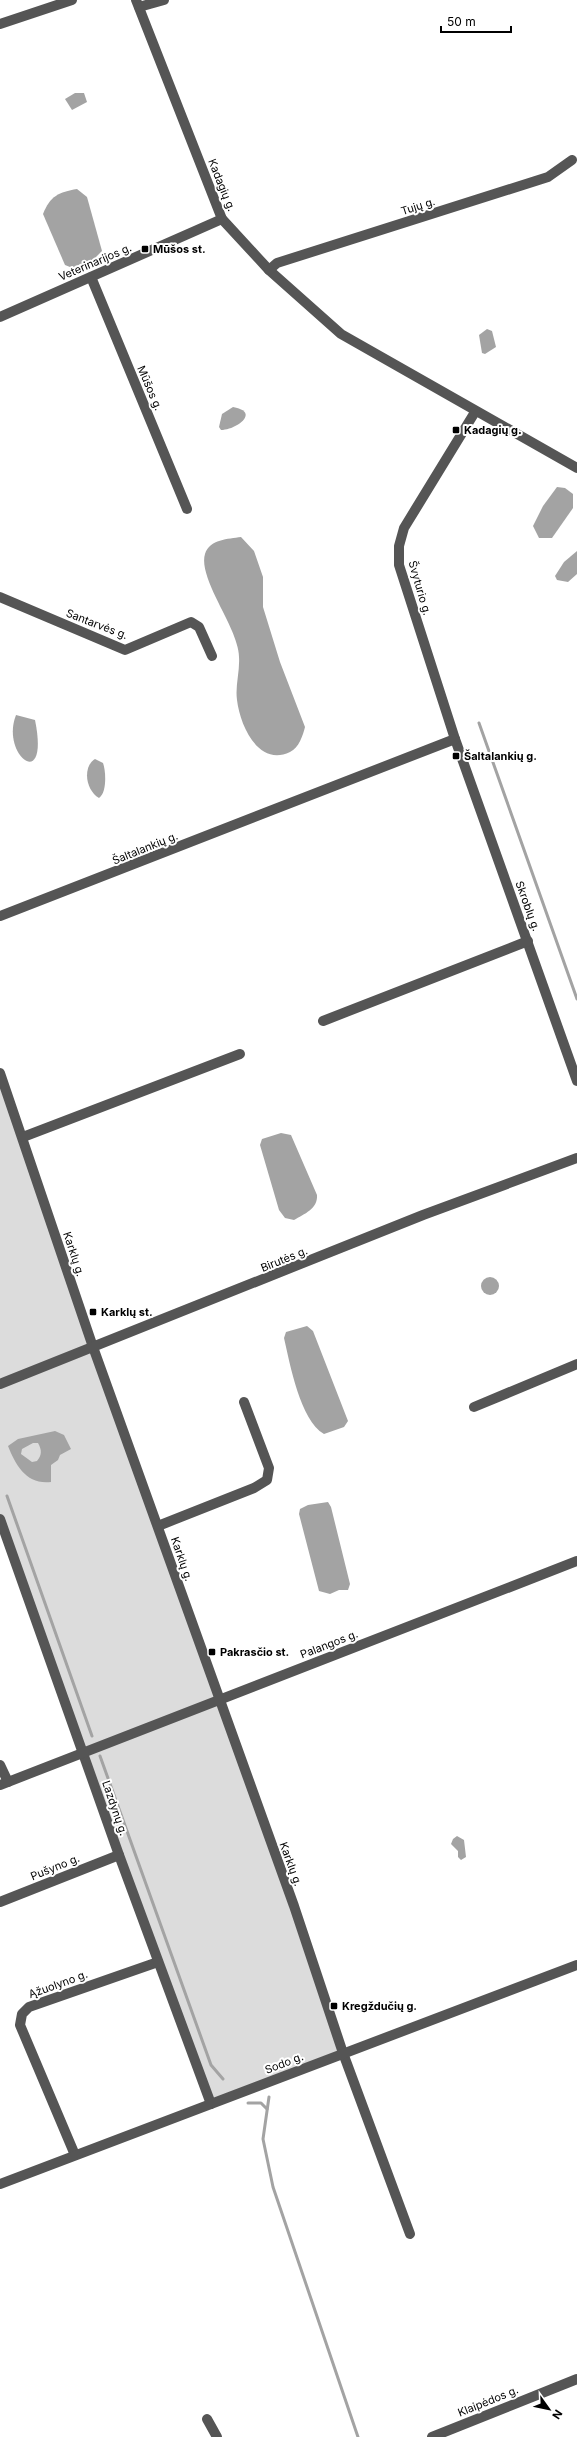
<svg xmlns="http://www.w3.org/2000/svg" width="577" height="2437" font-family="Inter,sans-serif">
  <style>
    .green { fill: #dcdcdc }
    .water { fill: #a3a3a3; fill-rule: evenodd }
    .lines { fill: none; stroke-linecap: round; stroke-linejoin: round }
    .stream { stroke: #a3a3a3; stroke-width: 3 }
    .minor { stroke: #555; stroke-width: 10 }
    .poi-dot { fill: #000; stroke: #fff; stroke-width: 1.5 }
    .labels { text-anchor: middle; stroke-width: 4; stroke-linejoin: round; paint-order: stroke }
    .street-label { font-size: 11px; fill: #000; stroke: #fff }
    .poi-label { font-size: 11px; font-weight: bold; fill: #000; stroke: #fff; text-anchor: start }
  </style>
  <rect width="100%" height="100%" fill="#fff"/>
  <path class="green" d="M0,1073l343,980 -132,51 -211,-585z"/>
  <g class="water">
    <path d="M75,93h9l3,9 -15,8 -7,-11z"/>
    <path d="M77,189l10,8 15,54 -11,11 -16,7 -10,-4 -22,-51c7,-18 16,-22 34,-25z"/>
    <path d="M487,329l5,2 4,16 -11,7 -3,-1 -3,-18z"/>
    <path d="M233,407c28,5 3,23 -12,23l-2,-3 3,-13z"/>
    <path d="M557,487l8,1 8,6v14l-21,30h-13l-6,-12 10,-20z"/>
    <path d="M241,537l13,14 9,26v30l17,55 25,65c-2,8 -6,21 -15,25 -32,15 -50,-27 -53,-52 -2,-14 3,-29 2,-43 0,-8 -4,-19 -7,-26 -7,-19 -33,-58 -27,-77 5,-15 23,-15 36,-17z"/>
    <path d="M577,551v23l-9,8 -11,-2 -2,-4 9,-14z"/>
    <path d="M16,715l19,5c15,74 -35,35 -19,-5z"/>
    <path d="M95,759l8,4c3,8 4,30 -4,35 -13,-7 -17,-31 -4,-39z"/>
    <path d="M281,1133l10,2 26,60c1,14 -13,19 -23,25l-9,-2 -6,-8 -19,-65 2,-6z"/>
    <circle cx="490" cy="1286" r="9"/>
    <path d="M307,1326l6,5 35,90 -4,6 -20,7c-24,-14 -34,-70 -40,-96l2,-6z"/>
    <path d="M55,1431l9,4 7,14 -11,6 -2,5 -7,5v17c-24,3 -35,-16 -43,-36l10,-7zM33,1443h5c4,7 4,12 -1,18l-5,1 -11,-8 1,-5z"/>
    <path d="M328,1502l3,5 19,77 -2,6h-9l-9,4 -11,-3 -20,-77 1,-5 8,-4z"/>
    <path d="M457,1836l7,4 2,17 -5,3 -3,-3v-6l-7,-7 2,-5z"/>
  </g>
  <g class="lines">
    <g class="stream">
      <path d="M479,723l98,276"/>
      <path d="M7,1496l85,240"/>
      <path d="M100,1756l111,309 12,14"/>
      <path d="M269,2097l-6,42 10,48 85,250"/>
      <path d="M248,2103h13l6,6"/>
    </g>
    <g class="minor">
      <path d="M136,0l86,219 47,51 72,64 236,134"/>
      <path d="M139,7l25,-7"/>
      <path d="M0,24l72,-24"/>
      <path d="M269,270l8,-7 271,-86 24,-17"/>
      <path d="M91,277l96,232"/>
      <path d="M0,317l222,-98"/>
      <path d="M475,412l-71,116 -5,18v19l56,174 122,342"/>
      <path d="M0,597l125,53 66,-28 8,5 13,29"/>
      <path d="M0,916l455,-177"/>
      <path d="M323,1021l205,-80"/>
      <path d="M0,1073l93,274 201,559 49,147 67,181"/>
      <path d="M23,1137l217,-83"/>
      <path d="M0,1384l423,-169 154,-57"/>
      <path d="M474,1407l103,-43"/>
      <path d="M0,1519l119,336 92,249"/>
      <path d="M158,1526l96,-38 13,-8 2,-12 -25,-66"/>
      <path d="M0,1765l8,17"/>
      <path d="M0,1785l577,-224"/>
      <path d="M0,1902l119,-47"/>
      <path d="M75,2155l-55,-130 2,-11 7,-7 129,-45"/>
      <path d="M0,2184l577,-219"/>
      <path d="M207,2419l10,18"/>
      <path d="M432,2437l145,-58"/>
    </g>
  </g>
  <g class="poi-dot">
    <rect x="141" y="245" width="8" height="8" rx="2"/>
    <rect x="452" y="426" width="8" height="8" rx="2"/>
    <rect x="452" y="752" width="8" height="8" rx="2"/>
    <rect x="89" y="1308" width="8" height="8" rx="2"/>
    <rect x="208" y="1648" width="8" height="8" rx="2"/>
    <rect x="330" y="2002" width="8" height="8" rx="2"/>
  </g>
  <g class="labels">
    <g class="street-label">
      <text transform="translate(222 185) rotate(68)" y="4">Kadagių g.</text>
      <text transform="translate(418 206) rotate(-18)" y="4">Tujų g.</text>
      <text transform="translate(95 262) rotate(-23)" y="4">Veterinarijos g.</text>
      <text transform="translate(150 388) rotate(67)" y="4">Mūšos g.</text>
      <text transform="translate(420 588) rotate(74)" y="4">Švyturio g.</text>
      <text transform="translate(97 624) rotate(21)" y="4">Santarvės g.</text>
      <text transform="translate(145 848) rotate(-22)" y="4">Šaltalankių g.</text>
      <text transform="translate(528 906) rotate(70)" y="4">Skroblų g.</text>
      <text transform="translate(74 1254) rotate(72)" y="4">Karklų g.</text>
      <text transform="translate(284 1259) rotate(-22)" y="4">Birutės g.</text>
      <text transform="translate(182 1559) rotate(71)" y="4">Karklų g.</text>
      <text transform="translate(329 1644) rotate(-21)" y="4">Palangos g.</text>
      <text transform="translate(115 1808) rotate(71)" y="4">Lazdynų g.</text>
      <text transform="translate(291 1864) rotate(70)" y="4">Karklų g.</text>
      <text transform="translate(55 1867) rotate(-22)" y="4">Pušyno g.</text>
      <text transform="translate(58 1984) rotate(-20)" y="4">Ąžuolyno g.</text>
      <text transform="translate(284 2063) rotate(-21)" y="4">Sodo g.</text>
      <text transform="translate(488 2401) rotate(-22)" y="4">Klaipėdos g.</text>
    </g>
    <g class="poi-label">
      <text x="153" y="253">Mūšos st.</text>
      <text x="464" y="434">Kadagių g.</text>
      <text x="464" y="760">Šaltalankių g.</text>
      <text x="101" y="1316">Karklų st.</text>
      <text x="220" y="1656">Pakrasčio st.</text>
      <text x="342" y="2010">Kregždučių g.</text>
    </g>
  </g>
  <g transform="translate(549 2409) rotate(123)" stroke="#ffffff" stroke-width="3" paint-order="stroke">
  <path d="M0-3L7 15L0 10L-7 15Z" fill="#000000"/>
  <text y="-6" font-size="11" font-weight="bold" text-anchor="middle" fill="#000000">N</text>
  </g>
  <path d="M441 26v6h70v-6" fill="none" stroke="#000000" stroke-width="2"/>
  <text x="447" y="26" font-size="12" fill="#000000" stroke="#ffffff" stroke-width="3" paint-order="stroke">50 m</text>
</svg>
